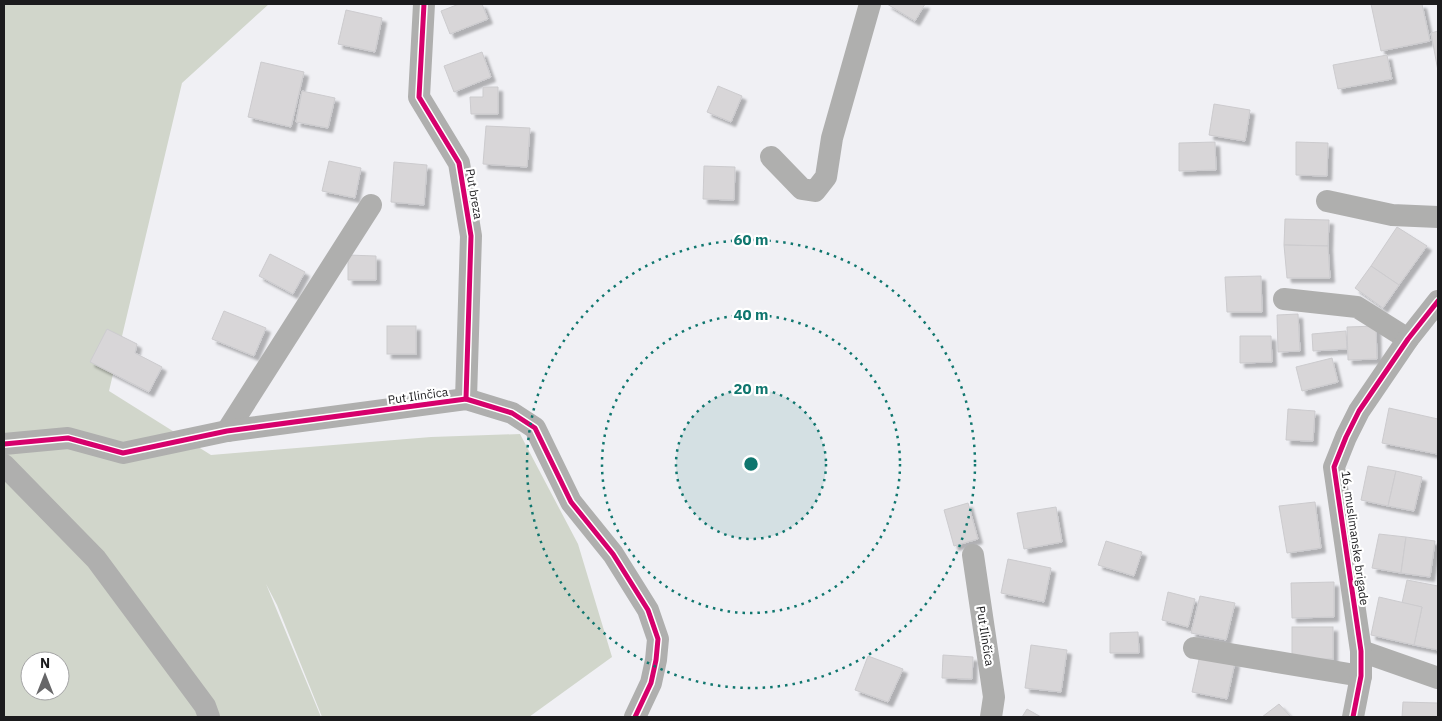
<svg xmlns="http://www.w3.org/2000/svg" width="1442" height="721" font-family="'IBM Plex Sans',sans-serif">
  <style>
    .green { fill: #d1d6cb; fill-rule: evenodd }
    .building { fill: #d8d6d8; stroke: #cccbce; filter: url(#shadow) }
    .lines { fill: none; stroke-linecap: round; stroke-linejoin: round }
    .minor { stroke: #afafae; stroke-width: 22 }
    .cycleway-casing { stroke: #fff; stroke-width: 8 }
    .cycleway { stroke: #d6006c; stroke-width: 5 }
    .ring { fill: none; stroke: #0f766e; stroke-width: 2.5; stroke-dasharray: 2.5 5 }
    .labels { text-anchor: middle; stroke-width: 4.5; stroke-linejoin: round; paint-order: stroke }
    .street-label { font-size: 12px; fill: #1b1b1d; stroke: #fff }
    .centre { fill: #0f766e; stroke: #fff; stroke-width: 2.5 }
    .ring-label { font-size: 15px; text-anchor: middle; font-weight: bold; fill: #0f766e; stroke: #fff; stroke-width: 4.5; stroke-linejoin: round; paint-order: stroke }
  </style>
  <defs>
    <filter id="shadow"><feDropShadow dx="4.5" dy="4.5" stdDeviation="1" flood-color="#0004"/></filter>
  </defs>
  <rect width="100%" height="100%" fill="#f0f0f4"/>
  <path class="green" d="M4,4h265l-87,79 -73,308 102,64 220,-18 89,-3 58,110 34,113 -83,60h-207l-45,-112 -11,-21 55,133h-317zM30,661h30v30h-30z"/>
  <g class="building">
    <path d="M459,4h23l6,15 -38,15 -9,-23z"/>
    <path d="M887,4h38l-10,17z"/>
    <path d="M1371,4h51l8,37 -49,10z"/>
    <path d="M346,10l36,8 -7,34 -37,-8z"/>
    <path d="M1438,31v40l-7,-38z"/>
    <path d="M482,52l9,25 -37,15 -10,-26z"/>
    <path d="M1387,55l5,24 -54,10 -5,-24z"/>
    <path d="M261,62l43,10 -13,55 -43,-10z"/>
    <path d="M718,86l24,10 -11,26 -24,-10z"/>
    <path d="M483,87h15v27h-27l-1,-17h13z"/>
    <path d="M302,91l33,7 -7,30 -32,-6z"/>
    <path d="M1214,104l36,6 -5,31 -36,-6z"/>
    <path d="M486,126l44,2 -3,39 -44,-3z"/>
    <path d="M1215,142l1,28 -37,1v-28z"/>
    <path d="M1296,142l32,1 -1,33 -31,-1z"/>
    <path d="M329,161l32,7 -6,30 -33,-7z"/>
    <path d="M394,162l33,3 -3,40 -33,-3z"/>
    <path d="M704,166l31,1 -1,33 -31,-1z"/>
    <path d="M1285,219l44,1 -1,26 -44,-1z"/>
    <path d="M1397,227l30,19 -28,39 -28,-19z"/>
    <path d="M1284,245l44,1 2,32h-43z"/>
    <path d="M270,254l35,18 -12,22 -34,-18z"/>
    <path d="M348,255l28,1v24h-28z"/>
    <path d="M1371,266l28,19 -16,23 -28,-20z"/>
    <path d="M1261,276l1,36h-35l-2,-35z"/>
    <path d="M224,311l42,17 -12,28 -42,-17z"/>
    <path d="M1298,314l2,37 -22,1 -1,-37z"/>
    <rect x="387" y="326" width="29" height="28"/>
    <path d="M1376,326l1,33 -29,1 -1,-33z"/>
    <path d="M107,329l30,15 -2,9 27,14 -13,25 -59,-30z"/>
    <path d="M1346,331l1,18 -34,2 -1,-17z"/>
    <path d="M1240,336h31l1,26 -32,1z"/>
    <path d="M1332,358l6,24 -36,9 -6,-24z"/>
    <path d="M1389,408l49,11 -1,35 -55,-11z"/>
    <path d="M1288,409l27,2 -2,30 -27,-1z"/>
    <path d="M1368,466l28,5 -8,35 -27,-6z"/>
    <path d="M1396,471l26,6 -8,34 -26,-5z"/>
    <path d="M1315,502l6,46 -34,5 -8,-47z"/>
    <path d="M968,503l10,36 -24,7 -10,-36z"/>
    <path d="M1056,507l6,35 -38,7 -7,-36z"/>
    <path d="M1379,534l27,3 -5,36 -29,-5z"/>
    <path d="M1406,537l29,4 -5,36 -29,-4z"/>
    <path d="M1106,541l36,11 -8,24 -36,-11z"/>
    <path d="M1008,559l43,9 -7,34 -43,-9z"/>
    <path d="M1407,580l31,6v64l-24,-5 8,-38 -20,-4z"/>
    <path d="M1334,582v35l-42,1 -1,-35z"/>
    <path d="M1168,592l27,7 -7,28 -26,-7z"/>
    <path d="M1200,596l35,7 -9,37 -35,-7z"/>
    <path d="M1379,597l43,10 -8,38 -43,-10z"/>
    <rect x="1292" y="627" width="41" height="32"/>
    <path d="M1138,632l1,21h-29v-20z"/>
    <path d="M1031,645l36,5 -6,42 -36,-4z"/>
    <path d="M943,655l30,2 -1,22 -30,-1z"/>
    <path d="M1200,655l35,7 -8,37 -35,-7z"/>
    <path d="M868,656l35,13 -15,33 -33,-12z"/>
    <path d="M1403,702l35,1v14h-36z"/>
    <path d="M1279,704l12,13h-29z"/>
    <path d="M1027,709l14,8h-19z"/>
  </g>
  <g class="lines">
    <g class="minor">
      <path d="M424,4l-5,93 40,66 12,73 -5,163"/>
      <path d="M771,157l31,32 13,2 11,-14 6,-39 38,-134"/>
      <path d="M1327,201l65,14 46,2"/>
      <path d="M1284,299l73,8 51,32"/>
      <path d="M227,431l144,-226"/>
      <path d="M4,444l64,-6 55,15 104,-22 239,-32 46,14 23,15 36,74 42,52 35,56 10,29 -2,21 -5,23 -16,34"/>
      <path d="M4,465l92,94 109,147 4,11"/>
      <path d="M973,555l21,142 -3,20"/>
      <path d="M1194,648l167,28"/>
      <path d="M1361,651l77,27"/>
      <path d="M1353,717l8,-41v-25l-27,-184 12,-30 13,-26 49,-72 30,-38"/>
    </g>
    <defs>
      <g id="cycleway">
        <path d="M424,4l-5,93 40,66 12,73 -5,163"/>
        <path d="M4,444l64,-6 55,15 104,-22 239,-32 46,14 23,15 36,74 42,52 35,56 10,29 -2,21 -5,23 -16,34"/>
        <path d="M1353,717l8,-41v-25l-27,-184 12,-30 13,-26 49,-72 30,-38"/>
      </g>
    </defs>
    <use href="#cycleway" class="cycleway-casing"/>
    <use href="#cycleway" class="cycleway"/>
  </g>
  <circle cx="751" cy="464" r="75" fill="#0f766e" fill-opacity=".12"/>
  <g class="ring">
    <circle cx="751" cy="464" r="75"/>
    <circle cx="751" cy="464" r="149"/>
    <circle cx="751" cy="464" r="224"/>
  </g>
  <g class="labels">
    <g class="street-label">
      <text transform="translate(474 194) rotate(80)" y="4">Put breza</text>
      <text transform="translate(418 396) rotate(-8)" y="4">Put Ilinčica</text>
      <text transform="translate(1355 538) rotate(82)" y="4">16. muslimanske brigade</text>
      <text transform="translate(985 636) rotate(81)" y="4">Put Ilinčica</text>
    </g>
  </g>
  <circle cx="751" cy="464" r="8" class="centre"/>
  <g class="ring-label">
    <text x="751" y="245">60 m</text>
    <text x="751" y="320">40 m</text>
    <text x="751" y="394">20 m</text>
  </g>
  <rect width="1442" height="721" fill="none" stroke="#1b1b1d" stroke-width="10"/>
  <g transform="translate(45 676)"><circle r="24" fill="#ffffff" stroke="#a4a4a5"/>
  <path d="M0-4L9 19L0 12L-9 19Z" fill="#666668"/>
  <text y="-8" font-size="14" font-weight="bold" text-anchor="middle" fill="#1b1b1d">N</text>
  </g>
</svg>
